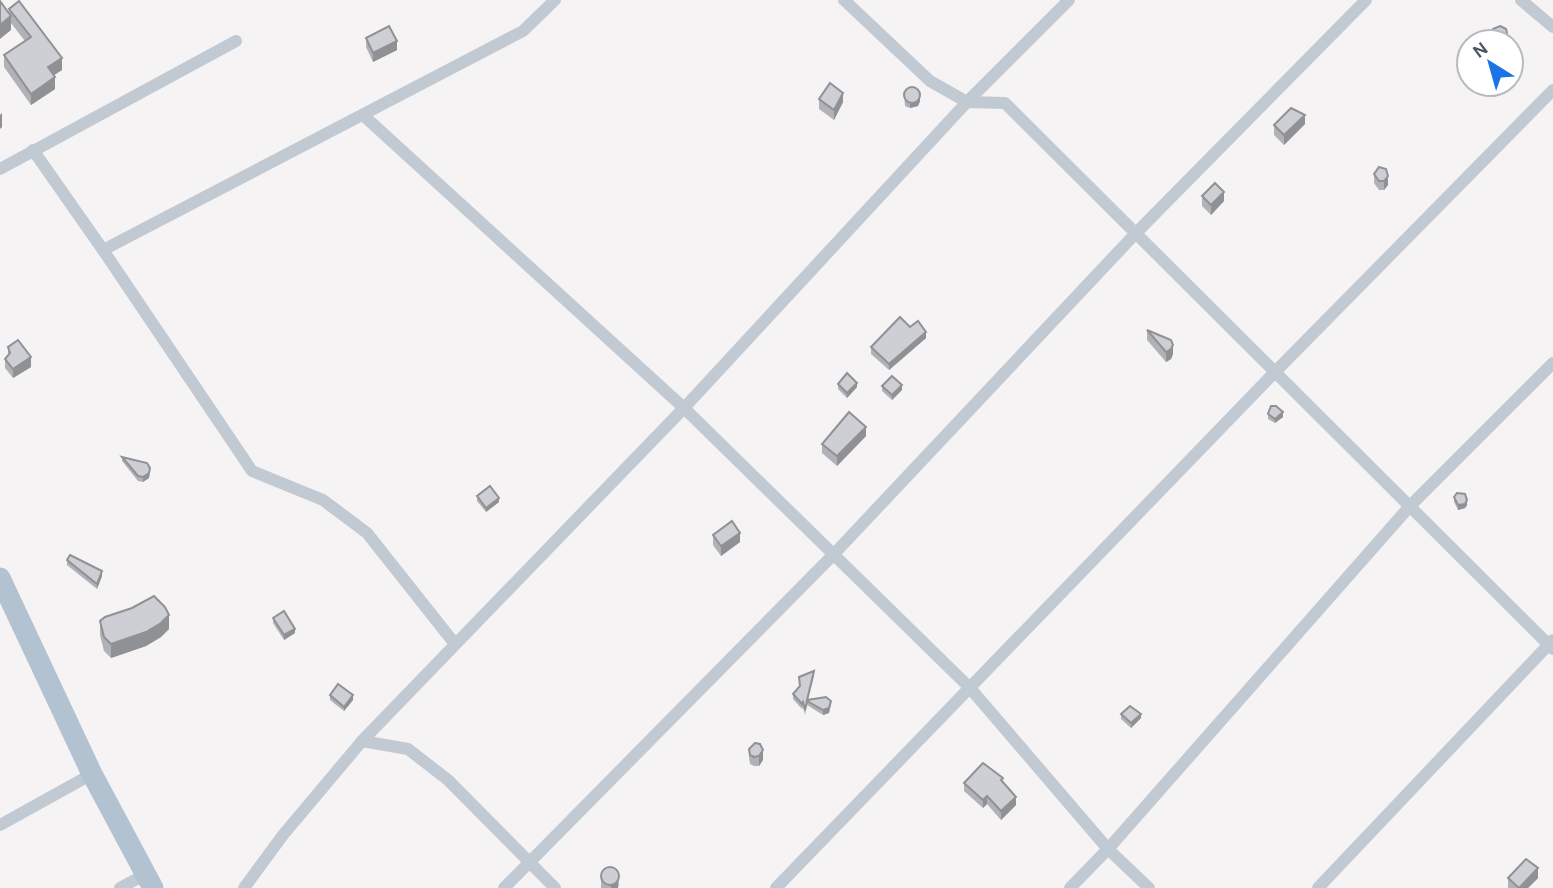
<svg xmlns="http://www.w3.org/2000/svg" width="1553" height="888" font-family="Karla,sans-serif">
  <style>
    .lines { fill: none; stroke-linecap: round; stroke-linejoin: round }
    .minor { stroke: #c1cad2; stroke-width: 12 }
    .primary { stroke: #b3c2d1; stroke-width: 21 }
    .wall { fill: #b0b2b7 }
    .shaded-wall { fill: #909195 }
    .building { fill: #cdcfd5; stroke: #909195; stroke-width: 2 }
  </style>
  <rect width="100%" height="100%" fill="#f5f3f3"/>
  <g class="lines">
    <g class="minor">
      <path d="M844,0l86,81 37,21 38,1 548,546"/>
      <path d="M1521,0l32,27"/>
      <path d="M363,115l321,293 286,280 138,161 41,39"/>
      <path d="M33,150l70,100"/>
      <path d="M0,169l236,-128"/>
      <path d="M455,644l-88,-111 -44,-33 -71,-29 -149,-221 420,-219 32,-31"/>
      <path d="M362,741l46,8 40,31 107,108"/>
      <path d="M0,825l92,-51"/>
      <path d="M120,888l26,-14"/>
      <path d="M244,888l39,-53 79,-94 322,-333 283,-306 102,-102"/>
      <path d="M504,888l330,-334 302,-321 230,-233"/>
      <path d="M776,888l499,-516 278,-282"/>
      <path d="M1070,888l38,-39 302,-343 143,-143"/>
      <path d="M1318,888l235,-248"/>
    </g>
    <path class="primary" d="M0,578l92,196 61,114"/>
  </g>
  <g class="wall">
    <path d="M9,9l53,61 -8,5 1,14 -24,16 -27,-38v-12l21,-14 -14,-18v7z"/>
    <path d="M1492,34l15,8h-15z"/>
    <path d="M366,38l31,12 -24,12 -7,-15z"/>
    <path d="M1486,84h19l-10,13 -9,-11z"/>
    <path d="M904,93l16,8 -2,5 -8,2 -5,-2z"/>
    <path d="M819,99l24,3 -9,18 -15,-11z"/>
    <path d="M1305,124l-21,21 -10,-10v-10z"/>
    <path d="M1379,167l9,18 -4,5h-5l-5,-7v-9z"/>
    <path d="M1202,196l22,5 -13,14 -9,-9z"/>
    <path d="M910,327l16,11 -37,32 -18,-16v-7z"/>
    <path d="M1147,330l26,24 -2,5 -5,3 -19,-22z"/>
    <path d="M8,347l23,20 -18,11 -8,-10v-9l3,-3z"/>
    <path d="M838,384l19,3 -10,11 -9,-9z"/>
    <path d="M882,386l20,4 -10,10 -10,-9z"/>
    <path d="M1268,414l15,3 -8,6 -7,-4z"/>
    <path d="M866,436l-29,30 -15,-13v-9z"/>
    <path d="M122,457l28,15 -1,6 -6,4 -5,-1 -16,-20z"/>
    <path d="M477,496l22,6 -13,10 -9,-11z"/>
    <path d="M1454,497l13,8 -2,3 -7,2 -4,-8z"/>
    <path d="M713,535l27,7 -19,14 -8,-11z"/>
    <path d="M67,560l35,16 -5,13 -30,-24z"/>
    <path d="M273,618l22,15 -11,7 -11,-17z"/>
    <path d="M100,621l69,8 -8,8 -15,9 -35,12 -7,-7 -4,-16z"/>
    <path d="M814,676l-6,24 23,5 -2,8 -6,2 -16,-10 -2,10 -2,-8 -1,2 -9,-10v-5l7,-7 -1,-10z"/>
    <path d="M330,695l23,5 -9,11 -14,-11z"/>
    <path d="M1121,714l20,4 -10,10 -10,-9z"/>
    <path d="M749,749l14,11 -4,6h-5l-4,-2 -1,-6z"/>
    <path d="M1003,782l13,23 -15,15 -14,-16 -4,4 -19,-17v-8z"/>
    <path d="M1508,878h30l-10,10h-20z"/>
    <path d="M601,879l18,4 -1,5h-17z"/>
  </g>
  <g class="shaded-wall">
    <path d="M11,16v14l-11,9v-14z"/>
    <path d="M397,41v9l-24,12v-9z"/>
    <path d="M62,58v12l-14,9v-12z"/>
    <path d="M1514,64v9l-3,3v-9z"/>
    <path d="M55,77v12l-24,16v-11z"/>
    <path d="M1498,84h7l-10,13v-10z"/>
    <path d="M843,93v9l-9,18v-10z"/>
    <path d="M920,96v5l-2,5 -8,2v-4z"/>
    <path d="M2,113v14l-2,2v-14z"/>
    <path d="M1305,115v9l-21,21v-10z"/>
    <path d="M1388,176v9l-4,5v-9z"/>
    <path d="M1224,192v9l-13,14v-10z"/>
    <path d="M926,332v6l-37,32v-6z"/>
    <path d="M1173,345v9l-2,5 -5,3v-10z"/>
    <path d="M31,357v10l-18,11v-9z"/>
    <path d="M857,383v4l-10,11v-5z"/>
    <path d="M902,385v5l-10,10v-5z"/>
    <path d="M1283,412v5l-8,6v-4z"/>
    <path d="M866,427v9l-29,30v-10z"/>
    <path d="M150,468l-1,10 -6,4v-5z"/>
    <path d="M499,498v4l-13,10v-4z"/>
    <path d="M1467,500v5l-2,3 -7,2v-5z"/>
    <path d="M740,533v9l-19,14v-10z"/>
    <path d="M102,571v5l-5,13v-5z"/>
    <path d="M169,615v14l-8,8 -15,9 -35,12v-14z"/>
    <path d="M295,629v4l-11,7v-5z"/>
    <path d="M353,695v5l-9,11v-4z"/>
    <path d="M831,701l-2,12 -6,2v-5z"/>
    <path d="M1141,714v4l-10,10v-5z"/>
    <path d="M763,750v10l-4,6v-10z"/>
    <path d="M987,796v8l-4,4v-8z"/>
    <path d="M1016,797v8l-15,15v-9z"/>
    <path d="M1538,868v10l-10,10h-8z"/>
    <path d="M619,874l-1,14h-7v-3z"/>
  </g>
  <g class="building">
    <path d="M0,1l11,15 -11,9z"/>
    <path d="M19,1l43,57 -14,9 7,10 -24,17 -27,-39 27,-18 -22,-28z"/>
    <path d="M389,26l8,15 -24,12 -7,-15z"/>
    <path d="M1500,26l6,3 1,4 -4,9 -9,-3 -2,-5 1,-5z"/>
    <path d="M830,83l13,10 -9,17 -15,-11z"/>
    <circle cx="912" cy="95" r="8"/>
    <path d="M1291,108l14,7 -21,20 -10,-10z"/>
    <path d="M1379,167l7,2 2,7 -4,5h-5l-5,-7z"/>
    <path d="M1215,183l9,9 -13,13 -9,-9z"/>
    <path d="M900,317l10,10 8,-6 8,11 -37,32 -18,-17z"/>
    <path d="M1147,330l24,10 2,5 -2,4 -5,3z"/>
    <path d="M18,340l13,17 -18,12 -8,-10 5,-6 -2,-6z"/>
    <path d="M847,373l10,10 -10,10 -9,-9z"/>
    <path d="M892,376l10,9 -10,10 -10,-9z"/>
    <path d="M1271,406h5l7,6 -8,7 -7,-5z"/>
    <path d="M849,412l17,15 -29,29 -15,-12z"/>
    <path d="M122,457l25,6 3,5 -1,5 -6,4 -5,-1z"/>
    <path d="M490,486l9,12 -13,10 -9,-12z"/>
    <path d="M1457,493l8,1 2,6 -2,4 -7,1 -4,-8z"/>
    <path d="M732,521l8,12 -19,13 -8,-11z"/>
    <path d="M70,555l32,16 -5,13 -30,-24z"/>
    <path d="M154,596l11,11 4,8 -8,8 -15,9 -35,12 -7,-7 -4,-16 5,-4 27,-9z"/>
    <path d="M284,611l11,18 -11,6 -11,-17z"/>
    <path d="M814,671l-7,29 19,-3 5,4 -2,7 -6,2 -16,-9 -2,9 -2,-8 -1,2 -9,-10 7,-8 -1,-9z"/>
    <path d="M338,684l15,11 -9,12 -14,-12z"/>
    <path d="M1130,706l11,8 -10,9 -10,-9z"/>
    <path d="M755,743l5,1 3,6 -4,6 -5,1 -4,-2 -1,-6z"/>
    <path d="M983,763l20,15 -2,2 15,17 -15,14 -14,-15 -4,4 -19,-17z"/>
    <path d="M1526,859l12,9 -19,20 -11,-10z"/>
    <circle cx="610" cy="876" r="9"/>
  </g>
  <g transform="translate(1490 63) rotate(323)"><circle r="33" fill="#ffffff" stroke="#b7bbc0" stroke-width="2"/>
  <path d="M0-5L12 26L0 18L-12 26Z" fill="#1a73e8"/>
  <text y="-10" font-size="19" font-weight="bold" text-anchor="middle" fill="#4a5661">N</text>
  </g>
</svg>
